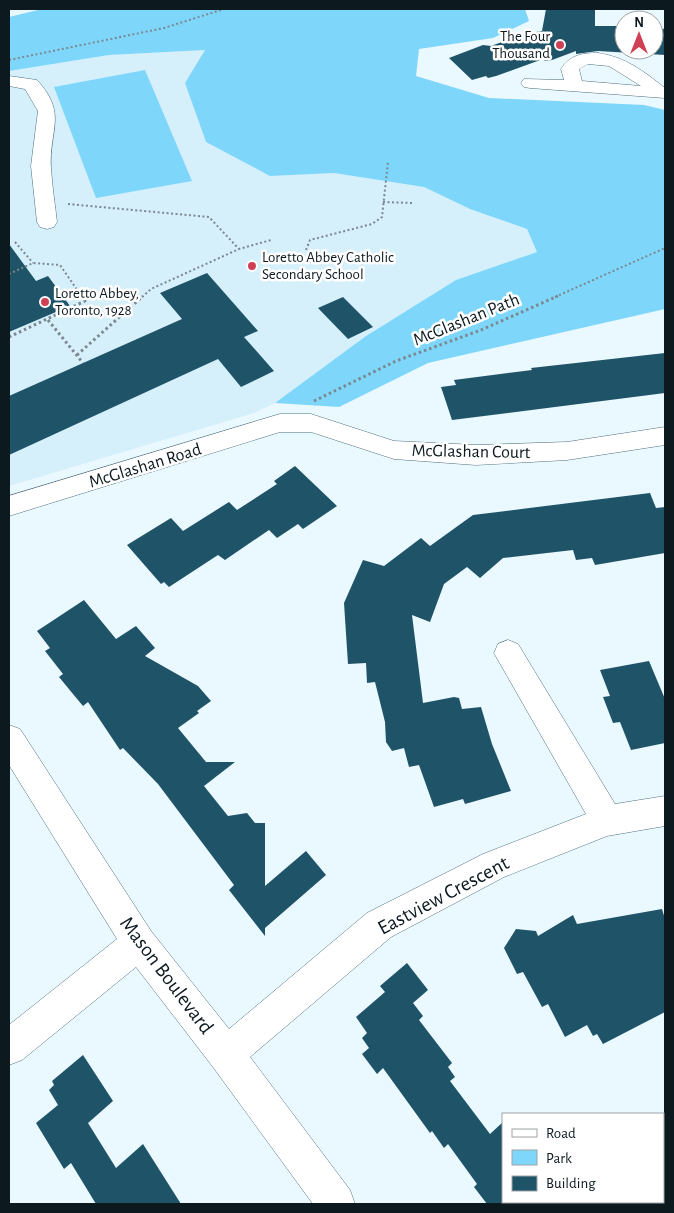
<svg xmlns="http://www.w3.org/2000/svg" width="674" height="1213" font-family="'Alegreya Sans',sans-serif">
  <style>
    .built { fill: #d5effb }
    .green { fill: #7ed7fb }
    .building { fill: #1f5468 }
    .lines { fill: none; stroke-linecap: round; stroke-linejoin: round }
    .minor-casing { stroke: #4f6f7d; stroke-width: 1 }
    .path-far1 { stroke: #7b888f; stroke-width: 2; stroke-dasharray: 2 2.5; stroke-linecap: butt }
    .path { stroke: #7b888f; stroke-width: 3; stroke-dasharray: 2.5 3; stroke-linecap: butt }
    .minor { fill: #fff; fill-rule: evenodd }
    .poi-dot { fill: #d04054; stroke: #fff; stroke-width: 2 }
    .labels { text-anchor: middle; stroke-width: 5; stroke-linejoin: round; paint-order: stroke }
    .far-poi-label { font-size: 15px; fill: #0c191f; stroke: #fff; text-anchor: start }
    .street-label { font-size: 18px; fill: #0c191f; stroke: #fff }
    .near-street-label { font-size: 21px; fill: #0c191f; stroke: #fff }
  </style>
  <rect width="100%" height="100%" fill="#eaf8ff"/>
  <path class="built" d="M206,50l-21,33 21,59 64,34 64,-3 90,14 46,22 57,20 10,23 -81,28 -90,56 -91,67 -21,10 -245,73v-415l100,-16z"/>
  <g class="green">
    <path d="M42,9h483l4,12 -36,17 -74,11 -3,27 73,22 155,7 21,5v199l-237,54 -89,44 -64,-4 91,-67 90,-56 81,-28 -10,-23 -57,-20 -46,-22 -90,-14 -64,3 -64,-34 -21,-59 20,-33 -96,5 -100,16v-54z"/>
    <path d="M145,70l47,111 -96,17 -42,-111z"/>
  </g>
  <g class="building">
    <path d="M546,9h49v17h29v24h30v-22l11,1v26l-67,-4 -22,3v-3l-24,9 -7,1 -2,-2 -47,17 -8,2 -2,-2 -14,4 -23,-22 34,-13 8,1 33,-12 18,-3z"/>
    <path d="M9,244l27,37 12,-5 22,30 -61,26z"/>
    <path d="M207,273l51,58 -14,6 30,34 -33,16 -23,-28 -209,96v-59l173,-77 -22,-26z"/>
    <path d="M343,297l30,30 -25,12 -30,-31z"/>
    <path d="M665,353v40l-213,27 -11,-33 15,-2 -2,-5 78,-10 -1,-2z"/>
    <path d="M295,466l42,40 -34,23 -5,-5 -21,14 -8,-8 -44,30 -7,-5 -49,32 -5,-5 -3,2 -34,-39 44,-27 12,13 46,-29 8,8 40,-26 -3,-3z"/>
    <path d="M650,493l6,15 9,-1v46l-70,12 -3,-7 -16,2 -3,-10 -70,8 -23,20 -13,-11 -23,17 -14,38 -18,-7 11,88 31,-6 5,1 3,11 19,-2 11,37 19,47 -46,13 -2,-5 -29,8 -15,-42 -10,2 -5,-19 -12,3 -6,-9 -1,-20 -10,-40 -8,1 -1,-20 -18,1 -4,-61 19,-43 21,6 37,-28 9,8 43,-31z"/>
    <path d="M84,600l32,39 20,-13 19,22 -10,8 53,30 13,15 -14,10 2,2 -21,15 28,34h29l-31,24 24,30 19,-3 8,10h10v63l41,-35 20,24 -61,53v8l-36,-46 5,-5 -76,-101 -35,-36 -3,2 -32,-48 -5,4 -10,-12 -14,-17 4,-3 -18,-23 5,-3 -13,-17z"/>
    <path d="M649,661l16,38v44l-34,7 -11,-28 -7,1 -10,-26 7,-1 -10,-26z"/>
    <path d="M662,909l3,10v93l-62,32 -6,-10 -4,2 -6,-11 -22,12 -17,-33 -6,3 -19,-35 -6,2 -13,-26 12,-19 20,2 2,5 35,-21 4,9z"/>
    <path d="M407,963l21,27 -15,13 10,13 -4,4 33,43 -4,4 7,10 -5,4 40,53 13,-12v82h-16l-13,-17 3,-3 -29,-40 -4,4 -12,-17 -2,2 -47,-65 -6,6 -15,-20 7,-6 -7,-10 5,-5 -11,-16 29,-25 -5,-6z"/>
    <path d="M83,1055l30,46 -25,22 28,45 27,-24 38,60h-85l-25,-41 -7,6 -28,-46 22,-18 -9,-15 5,-5 -2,-4z"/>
  </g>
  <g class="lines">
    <defs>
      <g id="minor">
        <path d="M598,53c28,4 45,18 67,35v10l-135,-10 -6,-1 -3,-4 3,-4 40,1 -3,-11c9,-14 21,-16 37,-16zM588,64l21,2 32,20 -59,-5 -3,-12z"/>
        <path d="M9,76l28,4c31,34 12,49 14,88 1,18 4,36 6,54l-3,5 -7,2 -7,-2 -3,-5 -6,-56 7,-55 -13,-22 -16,-3z"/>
        <path d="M280,414h31l83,27 82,4 91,-3 98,-15v18l-98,15 -91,5 -82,-6 -83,-27h-31l-271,84v-20z"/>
        <path d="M508,640l10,4 97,160 50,-8v30l-58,10 -103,41 -113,60 -141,120 100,133 5,14h-42l-100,-137 -77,-100 -114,93 -13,5v-40l108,-86 -108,-174v-40l11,4 131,202 78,98 138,-116 116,-59 103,-40 -92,-161 4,-9z"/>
      </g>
    </defs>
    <use href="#minor" class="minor-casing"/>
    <g class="path-far1">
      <path d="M9,60l155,-32 60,-19"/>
      <path d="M383,202l29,1"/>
      <path d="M68,204l141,13 30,32"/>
      <path d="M15,242l18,21"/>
      <path d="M306,250l4,-10 62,-16 10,-7 6,-55"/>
      <path d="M9,274l24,-11 27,2 22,32"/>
      <path d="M142,297l9,-8 88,-40 32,-9"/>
      <path d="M555,297l110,-49"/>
    </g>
    <g class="path">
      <path d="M48,320l35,43"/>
      <path d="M9,337l76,-36 -4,-5"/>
      <path d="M77,355l66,-59"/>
      <path d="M314,401l82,-40 85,-31 77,-34"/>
    </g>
    <use href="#minor" class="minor"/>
  </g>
  <g class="poi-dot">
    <circle cx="560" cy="45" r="5"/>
    <circle cx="252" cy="266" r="5"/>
    <circle cx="45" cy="302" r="5"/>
  </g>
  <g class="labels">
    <g class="far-poi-label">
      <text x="550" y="41" text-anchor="end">The Four<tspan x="550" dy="17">Thousand</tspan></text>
      <text x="262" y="262">Loretto Abbey Catholic<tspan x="262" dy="17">Secondary School</tspan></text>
      <text x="55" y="298">Loretto Abbey,<tspan x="55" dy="17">Toronto, 1928</tspan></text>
    </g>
    <g class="street-label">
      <text transform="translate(466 319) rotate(-22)" y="6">McGlashan Path</text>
      <text transform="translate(471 451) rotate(1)" y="6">McGlashan Court</text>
      <text transform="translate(145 465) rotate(-17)" y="6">McGlashan Road</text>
    </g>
    <g class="near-street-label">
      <text transform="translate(443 895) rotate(-28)" y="7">Eastview Crescent</text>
      <text transform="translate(167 975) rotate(53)" y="7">Mason Boulevard</text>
    </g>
  </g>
  <rect width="674" height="1213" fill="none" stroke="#0c191f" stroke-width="20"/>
  <rect x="502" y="1113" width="162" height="90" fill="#ffffff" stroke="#9ea3a5"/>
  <rect x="512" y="1129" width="25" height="8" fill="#ffffff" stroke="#9ea3a5"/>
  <text x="546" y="1138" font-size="15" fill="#0c191f">Road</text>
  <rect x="512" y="1150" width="25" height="15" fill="#7ed7fb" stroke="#9ea3a5"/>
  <text x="546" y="1163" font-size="15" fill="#0c191f">Park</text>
  <rect x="512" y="1176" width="25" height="15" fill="#1f5468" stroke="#9ea3a5"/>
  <text x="546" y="1188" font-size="15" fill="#0c191f">Building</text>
  <g transform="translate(639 35)"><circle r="24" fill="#ffffff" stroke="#9ea3a5"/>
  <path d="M0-4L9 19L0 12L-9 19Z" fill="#d04054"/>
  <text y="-8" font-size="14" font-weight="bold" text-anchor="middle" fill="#0c191f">N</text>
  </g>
</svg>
